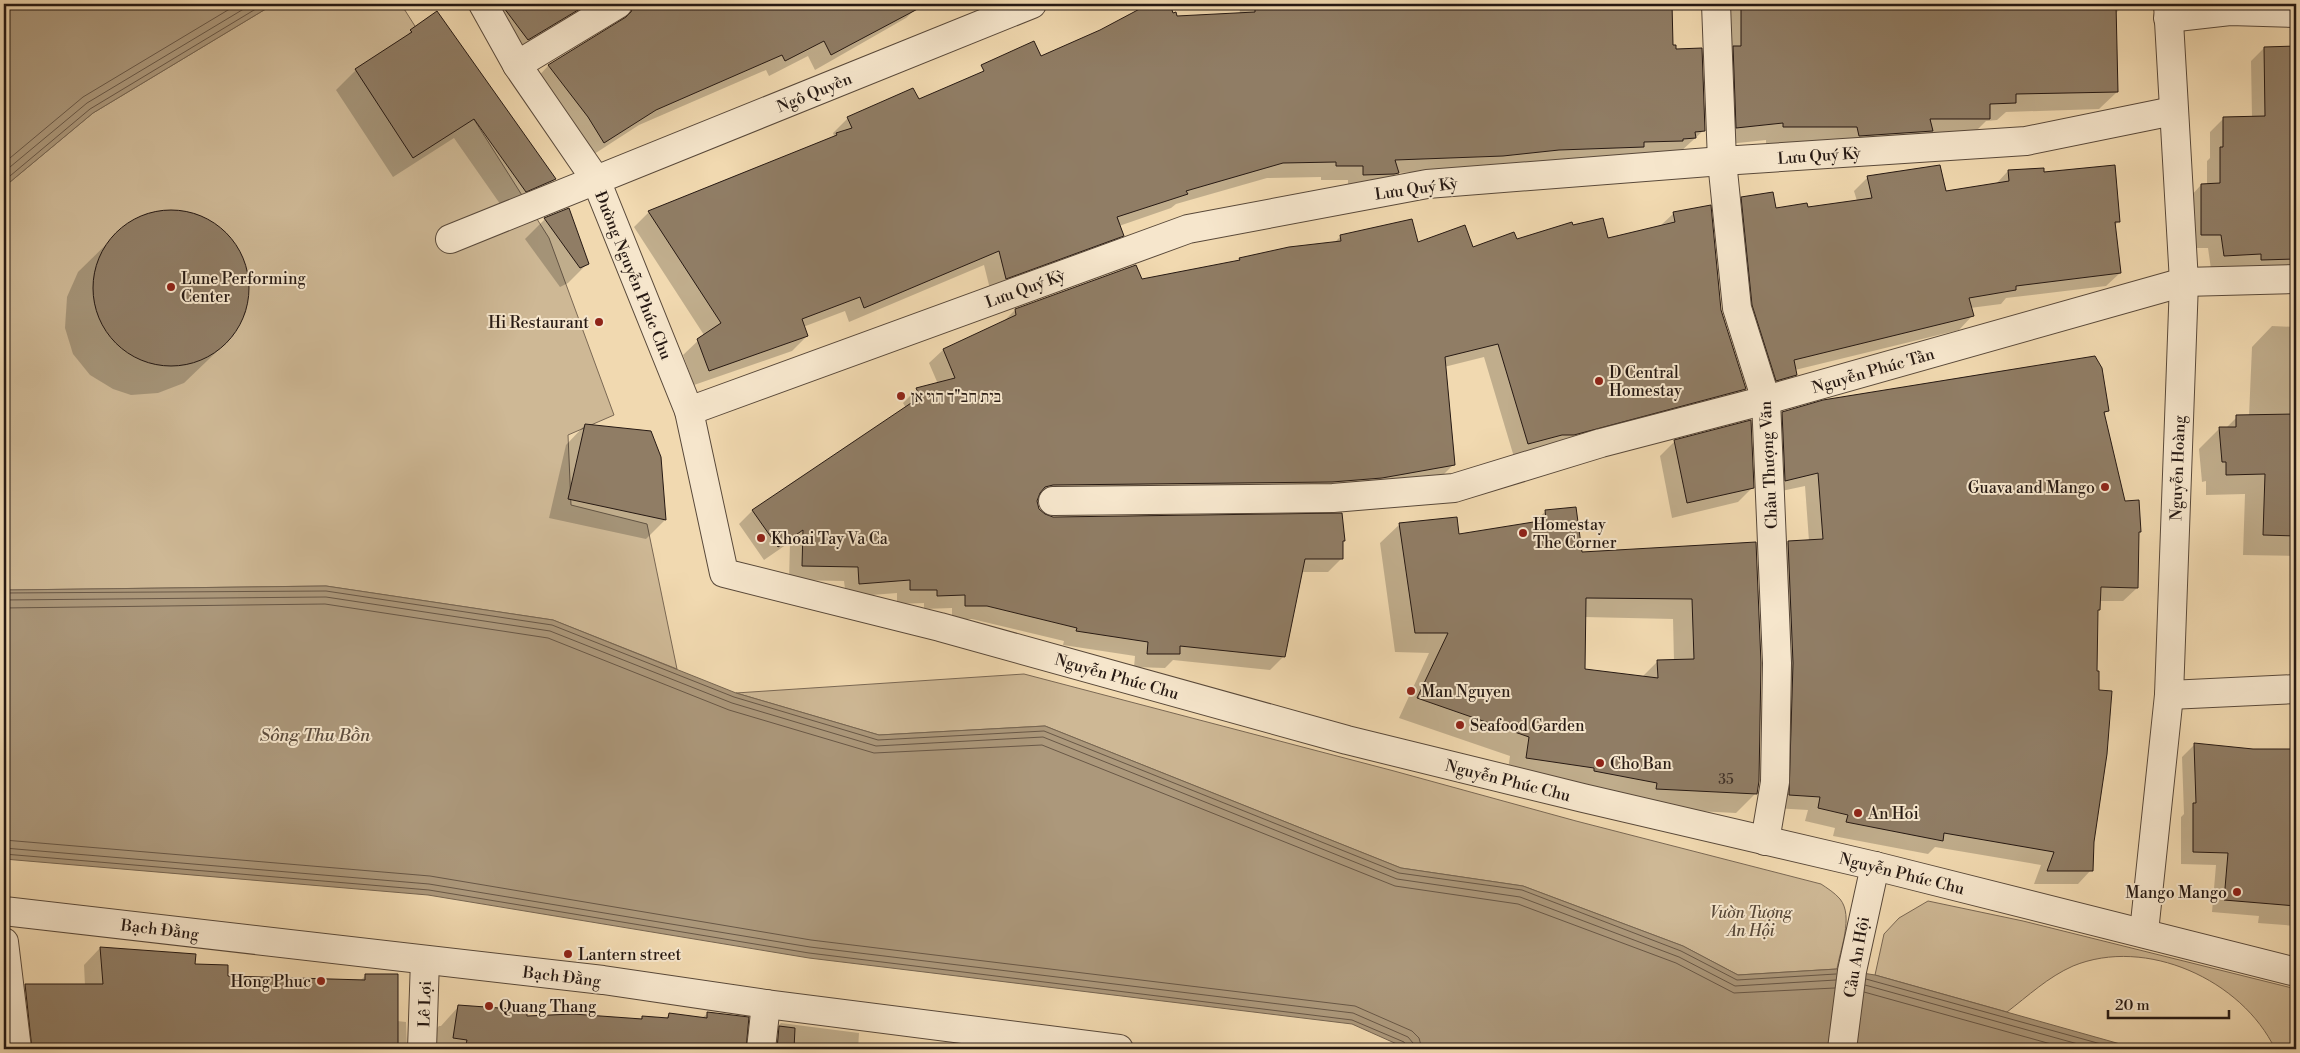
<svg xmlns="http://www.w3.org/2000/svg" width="2300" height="1053" font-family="'Libre Bodoni','Frank Ruhl Libre',serif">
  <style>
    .green { fill: #ceb895; stroke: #7a6854 }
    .water { fill: #ac987b; stroke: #766551 }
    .shadow { fill: #0003; fill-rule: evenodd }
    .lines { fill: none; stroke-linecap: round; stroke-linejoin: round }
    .shore { stroke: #695847; stroke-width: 1 }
    .building { fill: #907d65; stroke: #261913; fill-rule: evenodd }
    .minor-casing { stroke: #59493a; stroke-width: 30 }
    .minor { stroke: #f6e6cc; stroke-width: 28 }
    .poi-dot { fill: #8f2418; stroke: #f6e6cc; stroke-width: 2 }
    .labels { text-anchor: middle; stroke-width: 4; stroke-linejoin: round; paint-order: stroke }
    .number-label { font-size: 14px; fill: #403228 }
    .street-label { font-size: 16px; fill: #261913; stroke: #f6e6cc }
    .poi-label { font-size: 16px; fill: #261913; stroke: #f6e6cc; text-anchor: start }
    .park-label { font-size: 16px; font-style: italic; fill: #58493a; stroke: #f6e6cc }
    .water-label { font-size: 18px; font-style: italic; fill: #5c4c3d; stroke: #f6e6cc }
  </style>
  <rect width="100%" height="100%" fill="#f1d9b0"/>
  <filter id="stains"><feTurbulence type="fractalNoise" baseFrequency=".004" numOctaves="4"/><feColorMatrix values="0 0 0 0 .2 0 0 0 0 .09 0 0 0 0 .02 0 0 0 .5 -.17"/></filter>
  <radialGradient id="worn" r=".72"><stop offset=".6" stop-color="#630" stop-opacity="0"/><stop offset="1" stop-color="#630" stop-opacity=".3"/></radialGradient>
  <g class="green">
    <path d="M274,4h127l148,234 65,177 -46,20 3,70 76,19 30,145 -124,-49 -227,-34 -318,4 -4,-2v-401l89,-74z"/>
    <path d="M1024,674l370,97 182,50 245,63c6,4 14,9 19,15 14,17 0,51 -3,70l-99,6 -55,-29 -160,-60 -122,-18 -356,-142 -166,9 -143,-42z"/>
    <path d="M1928,901l95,20 273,68v60h-21c-33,-69 -129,-113 -202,-83 -25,11 -45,30 -66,46l-132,-37 9,-41 15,-16z"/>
  </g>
  <g class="water">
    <path d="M4,4h270l-181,109 -89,74z"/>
    <path d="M326,586l227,34 183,73 143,42 166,-9 356,142 122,18 160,60 55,29 99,-6 38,6 263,74h-730l-56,-25 -543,-66 -381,-63 -424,-36v-271l4,2z"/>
  </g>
  <g class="shadow">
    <path d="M473,4h246l5,10 20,-10h177l-15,14 -91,52 -7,-14 -39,20 -3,-6 -127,55 -51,33 -55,-76 15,-16 69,-42 1,-4 -106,35z"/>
    <path d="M1152,4h16l4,10 4,3 64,-3 -1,-10h431l2,42 32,84 -25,23 -73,10 -209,10 -14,15 -35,1v-9h-27v-3l-54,1 -91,26 -5,4 -52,18 4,9 -15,15 -117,43 -7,-28 -135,57 -4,-11 -42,16 4,9 -15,15 -98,34 -11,-30 21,-20 -70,-108 15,-15 185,-76 -1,-3 15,-15 70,-18 63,-26 13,-13 47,-4 59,-26z"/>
    <path d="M1723,4h397v5l-5,5 2,78 -18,17 -93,3 -9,8 -11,1 -15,15 -132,8h-73v-4l-47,5z"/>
    <path d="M411,31l144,148 -20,20 -30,12 -51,-73 -61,39 -57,-87 20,-20 46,-29z"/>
    <path d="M2296,47v226h-48v-7l-37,3 -3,-21h-20v-49l13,-14h6v-24l3,-3v-26l13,-13 29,-1 -1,-57 13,-13z"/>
    <path d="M2008,171l35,2 76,48 -5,5 6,47 -14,13 -100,12 -5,6 -31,4 2,8 -13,14 -164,40 1,5 -14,13 -19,6 -35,-182 14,-14 33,11h31l51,-8 -3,-10 14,-14 77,15 51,-8z"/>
    <path d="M179,211l20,4 23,14 17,21 9,25 -2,37 -13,24 -49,47 -26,10 -27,2 -18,-6 -23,-14 -17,-21 -8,-26 2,-31 11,-25 49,-48 25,-11z"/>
    <path d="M1674,213l46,97 25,79 -14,14 -217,54 -30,-100 -40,10 9,98 -14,14 -121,17 -281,3 1,10 6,6 9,3 291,22 -2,2v16l-14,14h-27l-17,84 -14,14 -97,-10 -8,8 -31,-1 1,-11 -72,-11 1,-4 -92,-22h-20v-11l-28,1v-6l-27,1v-11l-51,4 -2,-16 -55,-1 1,-38 -26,18 -25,-36 14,-14 153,-102 -3,-5 14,-14 21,-5 -9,-21 14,-13 60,-28 12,-12 126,-30 95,-18 4,-3 94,-16 7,-7 131,12 44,-7 56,-15 36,14 51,-13z"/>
    <path d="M545,219l43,44 -20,20 -8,4 -35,-48z"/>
    <path d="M2272,326l24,1v229l-53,-1 2,-61 -39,1v-14l-4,1 -3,-33 20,-20h6l12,-12 12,-1 3,-69z"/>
    <path d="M2107,411l-4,4 21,88 16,29 -2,1 -1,55 -14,13h-24v8l-2,2 -6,259 -13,14h-44l7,-19 -106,-18 -7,7 -95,-18 2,-8 -30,-7 3,-11 -32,-2 -2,-252 14,-14 21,-1 -4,-55 -33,7 -3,-66 14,-14z"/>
    <path d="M585,425l75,33 5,62 -19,19 -97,-21 17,-73z"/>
    <path d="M1675,441l78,46 -15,15 -66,16 -12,-62z"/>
    <path d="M1546,511l35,42 174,-9 1,249 -20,20 -99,-5 -130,-31 3,-21 -111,-38 30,-65 -34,-1 -15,-109 20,-19 57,11 76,-12zM1584,617l89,2 1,42 -17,1 -15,15 -58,-7z"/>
    <path d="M2194,745l59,5h43v176l-38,-3 1,-7 -47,-4 4,-47 -35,-1v-47l3,-3 -2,-57z"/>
    <path d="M100,948l94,17 33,13 133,3 6,-6 31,46 9,1 1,27h-393l-6,-47 17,-17 60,1 -1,-21z"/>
    <path d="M459,1006l67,11 114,3 2,-3 23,2 5,-5 32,4 6,-5 39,5 -1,31h-325l1,-6 17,-17h2z"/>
    <path d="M781,1023l78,10 -1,16h-96l2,-9z"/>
    <path d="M933,1045l29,1 12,2v1h-45z"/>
  </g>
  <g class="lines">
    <g class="shore">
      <path d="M4,163l79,-66 155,-93"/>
      <path d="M4,172l83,-69 165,-99"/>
      <path d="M4,181l86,-72 174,-105"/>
      <path d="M4,593l322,-2 226,34 182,72 144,43 166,-9 355,142 123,17 159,61 56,29 99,-6"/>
      <path d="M4,600l322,-3 224,34 182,72 144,43 167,-9 354,142 123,18 159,60 56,29 101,-6"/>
      <path d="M4,608l321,-4 223,34 181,72 145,43 168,-8 353,141 123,18 158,59 58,30 101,-5"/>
      <path d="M4,840l426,36 381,64 544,66 57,25 7,7 3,11"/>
      <path d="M4,848l425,36 381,63 543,66 55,24 5,6 1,6"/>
      <path d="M4,854l425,36 380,63 543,67 52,22 4,7"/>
      <path d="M1866,979l253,70"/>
      <path d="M1865,985l231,64"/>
      <path d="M1864,992l205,57"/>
    </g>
  </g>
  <g class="building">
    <path d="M501,4h87l-60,36z"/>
    <path d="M634,4h293l-96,51 -7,-14 -39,20 -3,-6 -126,55 -52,33 -16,-26 -40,-52 78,-48 5,-5z"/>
    <path d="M1149,4h21l3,9 3,-1 1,4 78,-4v-8h417l1,41h3v4l26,-1 3,83 -10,1 1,6 -13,1v2l-39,1v5l-85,3 -56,6 -108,4 4,13 -5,1 -31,1v-9h-27v-4l-53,1 -97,28 2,3 -71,23 7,19 -118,43 -7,-28 -135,57 -4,-11 -58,22 6,17 -99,35 -12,-32 24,-16 -73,-112 189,-76 -1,-2 16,-5 -5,-11 66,-29 6,11 65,-28 -3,-6 53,-24 7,15 59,-26z"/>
    <path d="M1741,4h375l2,88 -102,2v9l-26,1v15h-60l3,12 -74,5 -2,-9h-74v-4l-47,5 -3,-82h8z"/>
    <path d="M437,11l119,168 -30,13 -52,-73 -61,39 -58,-89 57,-37 -2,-2z"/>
    <path d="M2296,46v213l-35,1v-6l-37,2 -3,-21h-20v-51l19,-1v-36h3v-30l42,-1 -1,-69z"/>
    <path d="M1940,165l6,26 63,-10 -1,-11 36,-2v4l71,-7 5,57h-5l6,51 -105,13v4l-47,8 5,18 -180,44 3,15 -21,6 -24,-76 -11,-108 32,-5 3,16 31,-5 1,4 64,-9 -5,-22z"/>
    <path d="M1711,205l10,105 25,79 -172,46h-12l-34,9 -30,-100 -53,13 10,108 -73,13 -50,4 -279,3 -8,2 -5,6 -3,8 2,8 6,5 8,3 289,-4 3,28h-2v18h-38l-20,98 -105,-11v8h-33l1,-12 -72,-11 1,-3 -90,-22h-22v-11l-28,1v-6h-27v-10l-51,4 -1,-17 -56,-1 1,-36 -25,17 -26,-37 168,-113 -4,-9 39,-10 -12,-29 73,-34 -1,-6 121,-44 6,14 98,-19 -1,-2 50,-11 52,-6 -1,-6 72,-16 6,23 47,-17 8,22 41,-15 3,7 55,-17 1,3 30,-7 5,20 67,-16 -2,-10z"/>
    <path d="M569,208l20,56 -9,4 -36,-50z"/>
    <circle cx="171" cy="288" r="78"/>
    <path d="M2095,356l7,12 7,43 -5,1 21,89 14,-1 2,32h-2l-1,56 -37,-1 -1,23h-2l-1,61h2v19l13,1 -5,63 -13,88 -1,29h-46l7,-19 -110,-19 -1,8 -97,-19 2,-7 -30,-7 2,-11 -31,-2 4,-132 -5,-122 35,-2 -5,-66 -33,8 -3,-69 41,-12z"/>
    <path d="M2296,414v122l-33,-1 2,-61 -39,1v-13h-4l-3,-35h17v-12z"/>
    <path d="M1751,420l3,68 -67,15 -13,-63z"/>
    <path d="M585,424l66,7 10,26 5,63 -98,-21z"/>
    <path d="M1576,507l6,45 174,-10 5,121 -2,118 -2,13 -101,-5 1,-6 -63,-12v-3l-68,-10 3,-21 -112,-39 31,-65h-33l-16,-110 58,-6 2,17 87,-14 -1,-10zM1586,598l106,1 2,60 -37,1 1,18 -73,-9z"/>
    <path d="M2194,743l59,6h43v157l-72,-6 4,-47 -35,-1v-49h3z"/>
    <path d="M100,947l96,7 -1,10 33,1v11l137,4v-6h33v75h-366l-7,-65h78z"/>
    <path d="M458,1005l69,5v6l46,-2 69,5v-3l26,2 1,-5 38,5v-6l42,5 -3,32h-281l2,-9 -14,-2z"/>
    <path d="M779,1026l16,2 -1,21h-17z"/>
  </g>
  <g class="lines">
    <defs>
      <g id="minor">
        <path d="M483,4l34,61 79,115 93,231 35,162 216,54 407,113 236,58 292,68 421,106"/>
        <path d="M1716,4l6,157 15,147 29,92 11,263 -2,119 -10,59"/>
        <path d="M2168,18l62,-7 66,2"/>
        <path d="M517,65l101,-61"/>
        <path d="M450,239l582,-235"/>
        <path d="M689,411l499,-182 239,-45 295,-23 304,-20 147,-30"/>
        <path d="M1053,501l280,-3 121,-10 147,-45 165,-43 418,-118 112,-3"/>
        <path d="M2169,695l127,-6"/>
        <path d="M4,911l599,69 163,24 353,45"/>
        <path d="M2144,932l25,-237 15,-413 -16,-278"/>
        <path d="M4,942l13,107"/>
        <path d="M422,1049l3,-89"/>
        <path d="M761,1049l5,-45"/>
        <path d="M1842,1049l10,-78 23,-105"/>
      </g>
    </defs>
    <use href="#minor" class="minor-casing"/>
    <use href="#minor" class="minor"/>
  </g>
  <g class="poi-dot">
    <circle cx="171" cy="287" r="5"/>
    <circle cx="599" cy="322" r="5"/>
    <circle cx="1599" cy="381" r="5"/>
    <circle cx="901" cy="396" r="5"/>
    <circle cx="2105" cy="487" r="5"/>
    <circle cx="1523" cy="533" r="5"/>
    <circle cx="761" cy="538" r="5"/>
    <circle cx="1411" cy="691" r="5"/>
    <circle cx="1460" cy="725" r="5"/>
    <circle cx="1600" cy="763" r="5"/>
    <circle cx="1858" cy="813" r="5"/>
    <circle cx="2237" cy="892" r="5"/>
    <circle cx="568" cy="954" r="5"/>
    <circle cx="321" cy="981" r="5"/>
    <circle cx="489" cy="1006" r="5"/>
  </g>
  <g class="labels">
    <g class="number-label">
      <text x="1726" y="784">35</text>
    </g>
    <g class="street-label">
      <text transform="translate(814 92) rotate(-22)" y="6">Ngô Quyền</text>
      <text transform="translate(1819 155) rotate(-4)" y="6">Lưu Quý Kỳ</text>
      <text transform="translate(1416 188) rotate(-8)" y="6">Lưu Quý Kỳ</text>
      <text transform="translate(634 275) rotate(68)" y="6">Đường Nguyễn Phúc Chu</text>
      <text transform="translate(1025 288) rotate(-20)" y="6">Lưu Quý Kỳ</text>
      <text transform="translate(1873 370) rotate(-16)" y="6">Nguyễn Phúc Tần</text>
      <text transform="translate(1768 465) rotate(-93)" y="6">Châu Thượng Văn</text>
      <text transform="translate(2177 468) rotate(-88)" y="6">Nguyễn Hoàng</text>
      <text transform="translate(1117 676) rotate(16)" y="6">Nguyễn Phúc Chu</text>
      <text transform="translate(1508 780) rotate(14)" y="6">Nguyễn Phúc Chu</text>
      <text transform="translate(1902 873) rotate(14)" y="6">Nguyễn Phúc Chu</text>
      <text transform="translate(160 929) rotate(7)" y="6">Bạch Đằng</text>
      <text transform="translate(1856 957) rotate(-80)" y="6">Cầu An Hội</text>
      <text transform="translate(562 976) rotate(7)" y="6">Bạch Đằng</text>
      <text transform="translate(424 1004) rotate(-88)" y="6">Lê Lợi</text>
    </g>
    <g class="poi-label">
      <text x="181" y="284">Lune Performing<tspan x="181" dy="18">Center</tspan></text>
      <text x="589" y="328" text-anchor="end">Hi Restaurant</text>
      <text x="1609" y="378">D Central<tspan x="1609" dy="18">Homestay</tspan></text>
      <text x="911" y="402">בית חב"ד הוי אן</text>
      <text x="2095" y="493" text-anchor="end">Guava and Mango</text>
      <text x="1533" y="530">Homestay<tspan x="1533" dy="18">The Corner</tspan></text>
      <text x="771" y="544">Khoai Tay Va Ca</text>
      <text x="1421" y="697">Man Nguyen</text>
      <text x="1470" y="731">Seafood Garden</text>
      <text x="1610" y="769">Cho Ban</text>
      <text x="1868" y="819">An Hoi</text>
      <text x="2227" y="898" text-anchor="end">Mango Mango</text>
      <text x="578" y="960">Lantern street</text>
      <text x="311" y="987" text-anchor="end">Hong Phuc</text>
      <text x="499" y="1012">Quang Thang</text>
    </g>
    <g class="park-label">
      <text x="1751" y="918">Vườn Tượng<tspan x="1751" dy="18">An Hội</tspan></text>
    </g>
    <g class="water-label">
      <text x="315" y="741">Sông Thu Bồn</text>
    </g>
  </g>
  <rect width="2300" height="1053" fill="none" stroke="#f1d9b0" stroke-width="20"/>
  <rect x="5" y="5" width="2290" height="1043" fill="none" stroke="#261913" stroke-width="2.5"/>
  <rect x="10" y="10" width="2280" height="1033" fill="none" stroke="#261913"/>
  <path d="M2108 1010v8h121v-8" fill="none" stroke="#261913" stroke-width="2.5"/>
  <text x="2115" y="1010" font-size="15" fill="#261913" stroke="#f6e6cc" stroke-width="4" paint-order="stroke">20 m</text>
  <rect width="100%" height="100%" filter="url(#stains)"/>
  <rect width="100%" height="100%" fill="url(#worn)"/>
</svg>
